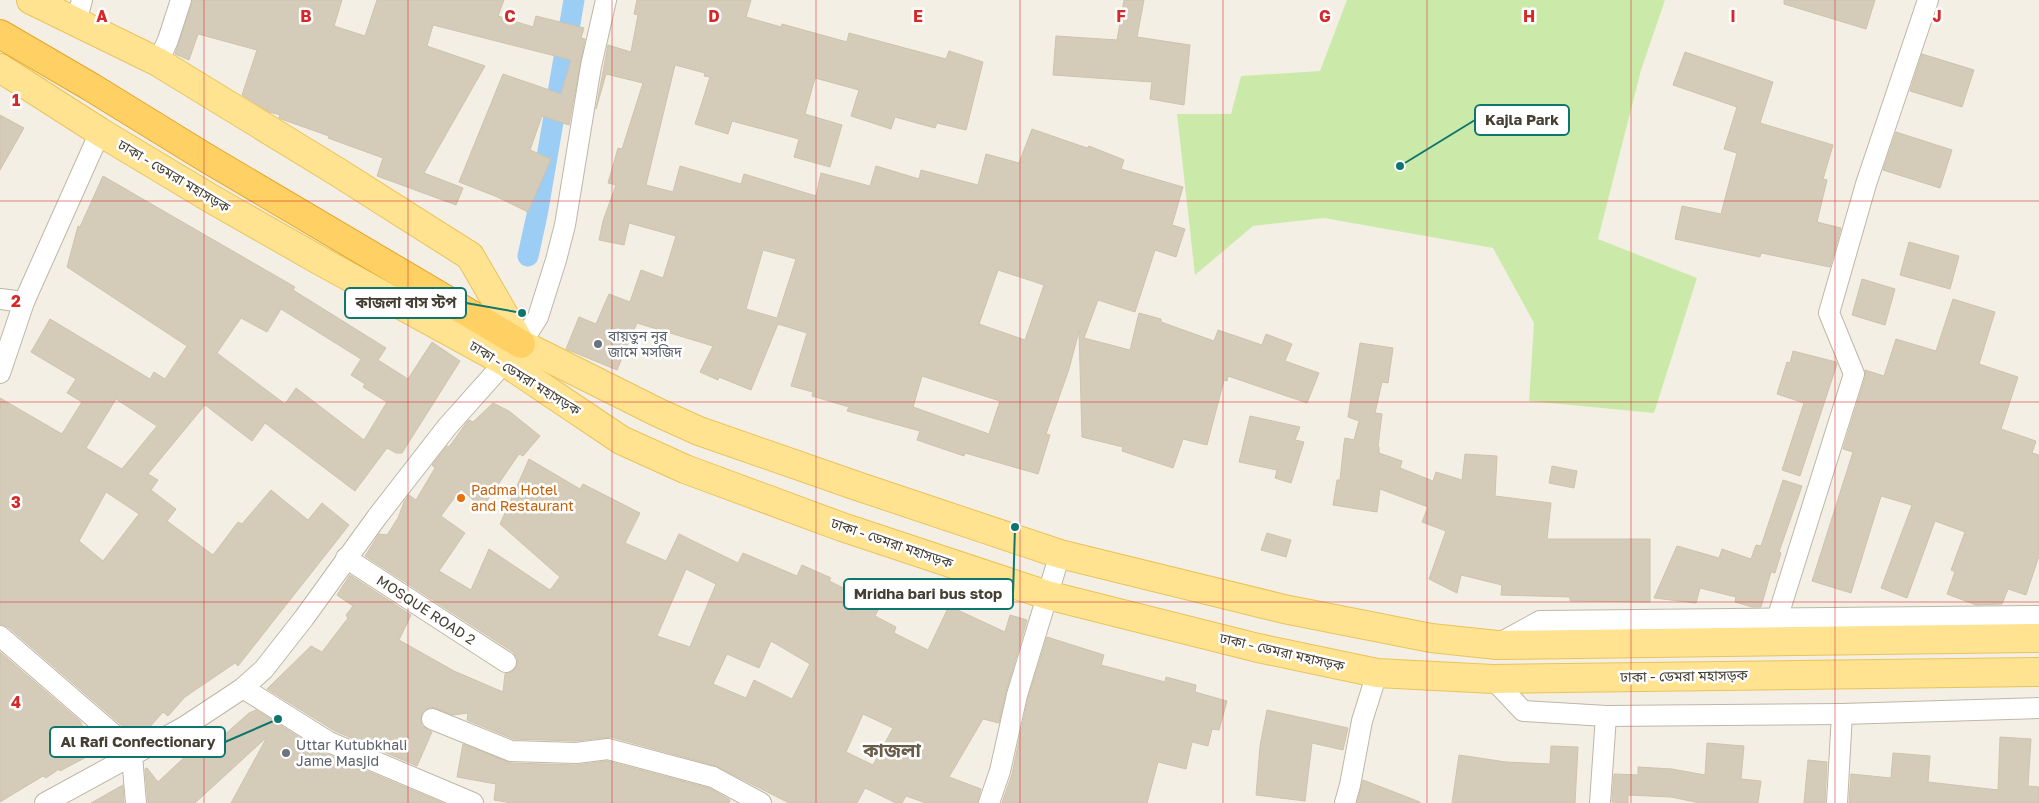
<svg xmlns="http://www.w3.org/2000/svg" width="2039" height="803" font-family="'Golos Text','Noto Sans Bengali',sans-serif">
  <style>
    .green { fill: #cbeaaa }
    .lines { fill: none; stroke-linecap: round; stroke-linejoin: round }
    .canal { stroke: #9ccdf4; stroke-width: 21 }
    .building { fill: #d5cbb9; stroke: #d0c3ab; fill-rule: evenodd }
    .street-casing { stroke: #bfb7a6; stroke-width: 22 }
    .primary-casing { stroke: #eac35b; stroke-width: 30 }
    .highway-casing { stroke: #e5a62b; stroke-width: 30 }
    .street { stroke: #fff; stroke-width: 20 }
    .primary { stroke: #ffe391; stroke-width: 28 }
    .highway { stroke: #ffd063; stroke-width: 28 }
    .grid { fill: none; stroke: #d62828; stroke-width: 1; stroke-opacity: 0.55 }
    .worship-dot { fill: #6b7280; stroke: #fff; stroke-width: 2 }
    .food-dot { fill: #e8710a; stroke: #fff; stroke-width: 2 }
    .labels { text-anchor: middle; stroke-width: 5; stroke-linejoin: round; paint-order: stroke }
    .street-label { font-size: 14px; fill: #453f33; stroke: #fff }
    .worship-label { font-size: 14px; fill: #5b616d; stroke: #fff; text-anchor: start }
    .food-label { font-size: 14px; fill: #c56008; stroke: #fff; text-anchor: start }
    .district-label { font-size: 19px; font-weight: bold; fill: #695d4a; stroke: #fff }
    .grid-label { font-size: 16px; text-anchor: middle; font-weight: bold; fill: #d62828; stroke: #fff; stroke-width: 5; stroke-linejoin: round; paint-order: stroke }
    .leader { fill: none; stroke: #0f766e; stroke-width: 2 }
    .callout-dot { fill: #0f766e; stroke: #fff; stroke-width: 2 }
    .callout { fill: #fff; stroke: #0f766e; stroke-width: 2 }
    .callout-label { font-size: 15px; text-anchor: middle; font-weight: bold; fill: #453f33 }
  </style>
  <rect width="100%" height="100%" fill="#f3efe4"/>
  <path class="green" d="M1347,0h318l-24,70 -43,169 99,39 -43,135 -125,-12 5,-78 -41,-75 -169,-30 -71,8 -58,49 -18,-161h54l10,-38 79,-5z"/>
  <g class="lines">
    <path class="canal" d="M528,256l9,-41 37,-215"/>
  </g>
  <g class="building">
    <path d="M193,0h149l-8,26 31,10 12,-36h127l-6,16 35,11 3,-11 48,12 -3,10 4,1 -16,86 -27,-9 -12,34 21,9 -23,53 -33,-16 -36,-14 44,-108 58,20 10,-34 -138,-35 -6,21 58,20 -61,107 39,15 -7,17 -79,-29 6,-18 -55,-20 1,-2 -48,-17 -2,-1 1,-3 -11,-3 -27,-17 15,-45 -59,-16 -9,26 -14,-6z"/>
    <path d="M637,0h114l-5,17 35,10 1,-3 65,18 2,-9 97,26 3,-8 34,11 -17,68 -29,-7 -2,5 -40,-11 -4,12 -40,-13 8,-26 -44,-12 -10,36 37,11 -12,42 -36,-10 5,-18 -67,-18 -4,13 -33,-10 15,-47 -6,-1 1,-3 -30,-8 -29,120 27,7 7,-26 61,18 3,-10 72,22 5,-23 49,13 6,-20 43,13 2,-9 57,15 8,-31 33,9 13,-34 55,19 2,-2 35,14 -3,9 62,18 -11,38 13,4 -9,28 -21,-7 -20,62 -37,-12 -14,38 46,12 9,-37 22,6v3l53,19 4,-11 44,15 4,-11 26,10 -7,17 34,12 -12,30 -79,-27 -1,5 -3,-1 -17,65 -24,-6 -10,29 -51,-17 1,-4 -41,-10 -3,-106 -10,38 -23,65 4,1 -12,39 -73,-21 -1,3 -47,-16 3,-9 -73,-20 2,-4 -37,-11 1,-4 -22,-6 16,-53 -29,-9 -27,66 -32,-13 -1,3 -18,-8 13,-26 -76,-23 -20,47 -51,-21 13,-32 17,7 13,-30 21,8 11,-32 22,8 13,-42 -47,-13 -5,22 -25,-5 4,-19 13,-36 -8,-2 10,-35 4,1 21,-66 -37,-9 -10,35 12,-64 23,7 7,-37 -4,-1zM763,250l33,9 -19,59 -31,-9zM998,270l46,15 -19,55 -46,-16zM922,376l78,25 -11,33 -76,-27z"/>
    <path d="M1124,0h20l-7,37 53,8 -6,60 -34,-6 2,-17 -99,-7 3,-39 61,4z"/>
    <path d="M1784,0h91l-9,29 -82,-25z"/>
    <path d="M1685,52l88,30 -13,41 73,22 -10,34 4,1 -10,42 24,6 -11,39 -69,-14 -1,4 -85,-18 7,-33 39,8 16,-61 -13,-4 13,-42 -64,-22z"/>
    <path d="M1922,54l52,16 -12,37 -52,-16z"/>
    <path d="M0,115l24,13 -24,42z"/>
    <path d="M1896,132l56,18 -12,38 -57,-18z"/>
    <path d="M103,176l192,111 -2,3 93,58 -8,12 30,19 24,-37 28,19 -58,92h-6l-9,-5 -32,43 -90,-68 -13,18 -47,-36 -57,69 10,6 -7,10 25,19 -9,12 46,34 25,-33 4,2 29,-34 37,30 14,-17 27,22 -111,141 -3,-3 -50,34 -17,19 -5,-4 -23,26 -5,2 -8,-10 -119,-103 -8,-3v-226l62,36 20,-32 -15,-9 9,-14 -45,-27 19,-33 100,60 4,-7 11,7 22,-33 -120,-79 11,-41 2,1zM281,309l80,50 -10,16 14,9 -2,3 24,15 -23,38 -68,-52 -11,16 -68,-51 24,-35 26,14zM116,399l41,27 -35,43 -36,-21zM106,492l33,22 -36,47 -24,-20z"/>
    <path d="M1909,242l50,14 -9,33 -50,-14z"/>
    <path d="M1862,279l33,10 -10,36 -33,-10z"/>
    <path d="M1953,299l42,13 -16,52 39,13 -17,52 35,12 -4,12 7,2v101l-13,39 -18,-6 -6,15 -26,1 -29,-11 8,-22 -4,-2 14,-38 -30,-11 -28,77 -26,-10 31,-83 -31,-9 -30,97 -39,-12 41,-129 -10,-3 22,-71v-8l19,6 12,-37 40,12z"/>
    <path d="M1360,343l33,5 -5,35 -6,-1 -7,31 7,1 -4,32 1,1v6l23,8 -2,7 33,13 3,-9 26,8 3,-26 32,2 -2,40 56,7 -4,36h103v63l-80,-1v-4l-69,-2 1,-10 -41,-10 -4,18 -28,-14 17,-48 -24,-9 6,-15 -48,-18 -3,23 -44,-7 4,-25h3l4,-37 1,-5 9,2 5,-19 -11,-4z"/>
    <path d="M1793,351l43,11 1,2 -37,112 -18,-6 22,-67 -27,-9 10,-32 3,1z"/>
    <path d="M493,403l16,8 31,25 -17,20 -4,-2 -37,54 -21,-19 -20,27 24,17 -26,38 32,19 18,-41 61,41 10,-13 -60,-53 29,-65 51,30 3,-5 57,29 -15,30 41,18 13,-27 59,29 5,-10 54,23 5,-11 29,13 -2,3 27,13 -2,3 24,13 -3,6 21,11 -2,6 34,17 21,-44 56,26 5,-17 17,5 -21,72 -7,31 -16,-4 -34,58 32,12 -4,14h-51l-20,-7 -4,7h-6l-31,-15 -8,15h-68l-73,-37 -105,-29 -36,4 -62,-2 -46,-19 1,-7 -15,2 -22,-8 -7,3 -3,5 1,11 10,6 -15,34 -82,-35 -68,-42 44,-43 11,6 26,-34 -2,-3 7,-9 -16,-11 13,-20 61,40 -12,25 55,31 49,21 2,-18 7,-2 6,-9 -1,-6 -4,-5 -148,-96 14,-22 8,1 11,-17 6,-16 5,-7 7,5 19,-32 -3,-3 15,-19 2,1 18,-25 2,-2 4,2zM686,569l30,15 -26,63 -33,-11zM771,641l39,23 -18,35 -38,-19 -8,18 -33,-14 14,-30 32,14zM863,714l30,14 -20,37 -27,-13z"/>
    <path d="M1250,416l50,11 -5,13 9,2 -13,41 -16,-5 2,-8 -38,-8z"/>
    <path d="M1552,466l25,5 -3,17 -25,-5z"/>
    <path d="M1783,480l19,6 -23,66 2,1 -6,20 -4,-1 -10,35h-9l-17,-5 1,-5 -36,-9 -4,15 -42,-5 23,-52 42,12 3,-9 29,10 5,-14 5,1z"/>
    <path d="M1267,533l24,7 -5,17 -25,-7z"/>
    <path d="M1047,637l57,18 -3,10 64,17 1,-5 30,8 -1,7 32,9 -8,29 -7,-1 -4,17 -16,-4 -6,27 -28,-7 -11,41h-145l10,-29 16,-76z"/>
    <path d="M0,652l80,69 16,31 -36,19 -1,-2 -13,9 -3,-2 -43,26z"/>
    <path d="M256,710l68,43 119,50h-212l36,-66 -72,66h-47l-3,-34 2,-1 11,14 33,-31 -3,-1 28,-18 7,4 26,-23z"/>
    <path d="M1267,710l81,18 -5,22 -31,-7 -7,58 -49,-6 4,-49z"/>
    <path d="M2000,737l31,2 -3,47 11,1v16h-190l2,-29 40,4 2,-25 37,3 -2,26 70,8z"/>
    <path d="M1707,743l37,3 -3,33 20,2 -3,22h-58l-29,-6 -43,-2v8l-16,-1 2,-28 24,1v-8l34,2 33,6z"/>
    <path d="M463,744l48,19 65,2 31,-4 102,27 21,12 -1,3h-217l-18,-3 2,-16 -39,-7z"/>
    <path d="M1551,746l27,1 -3,56h-123l7,-48 47,7 44,2z"/>
    <path d="M1808,760l19,2 -2,41h-21z"/>
    <path d="M1363,780l57,22v1h-63z"/>
    <path d="M123,785l1,18h-33z"/>
  </g>
  <g class="lines">
    <defs>
      <g id="street">
        <path d="M76,22l6,-22"/>
        <path d="M158,62l10,-22 13,-40"/>
        <path d="M0,299l24,3"/>
        <path d="M0,373l24,-71 76,-170"/>
        <path d="M346,558l160,104"/>
        <path d="M1777,619l77,-245 -25,-61 37,-129 62,-184"/>
        <path d="M0,636l119,103 13,17 4,47"/>
        <path d="M1498,644l42,-23 499,-5"/>
        <path d="M1493,679l30,32 83,5 236,-2 197,-6"/>
        <path d="M243,688l86,54 144,61"/>
        <path d="M432,719l79,32 65,2 32,-4 105,28 48,26"/>
        <path d="M45,803l139,-76 59,-39 21,-19 40,-51 73,-101 70,-90 74,-83 17,-27 18,-57 9,-35 26,-159 15,-66"/>
        <path d="M989,803l11,-32 17,-76 43,-141"/>
        <path d="M1345,803l5,-18 12,-64 15,-48"/>
        <path d="M1600,803l6,-87"/>
        <path d="M1837,803l5,-89"/>
      </g>
      <g id="primary">
        <path d="M31,0l127,62 178,109 134,85 51,88 138,69 40,18 158,55 203,68 224,55 147,29 66,7 542,-7"/>
        <path d="M0,68l100,64 110,66 107,61 188,103 116,78 64,29 157,58 205,68 211,53 119,25 116,6 546,-7"/>
      </g>
      <path id="highway" d="M0,34l91,53 112,69 318,188"/>
    </defs>
    <use href="#street" class="street-casing"/>
    <use href="#primary" class="primary-casing"/>
    <use href="#highway" class="highway-casing"/>
    <use href="#street" class="street"/>
    <use href="#primary" class="primary"/>
    <use href="#highway" class="highway"/>
  </g>
  <path class="grid" d="M204,0v803M408,0v803M612,0v803M816,0v803M1020,0v803M1223,0v803M1427,0v803M1631,0v803M1835,0v803M0,201h2039M0,402h2039M0,602h2039"/>
  <g class="worship-dot">
    <circle cx="598" cy="344" r="5"/>
    <circle cx="286" cy="753" r="5"/>
  </g>
  <circle class="food-dot" cx="461" cy="498" r="5"/>
  <g class="labels">
    <g class="street-label">
      <text transform="translate(174 176) rotate(31)" y="5">ঢাকা - ডেমরা মহাসড়ক</text>
      <text transform="translate(525 378) rotate(32)" y="5">ঢাকা - ডেমরা মহাসড়ক</text>
      <text transform="translate(892 543) rotate(19)" y="5">ঢাকা - ডেমরা মহাসড়ক</text>
      <text transform="translate(426 610) rotate(33)" y="5">MOSQUE ROAD 2</text>
      <text transform="translate(1282 652) rotate(13)" y="5">ঢাকা - ডেমরা মহাসড়ক</text>
      <text transform="translate(1684 676) rotate(-1)" y="5">ঢাকা - ডেমরা মহাসড়ক</text>
    </g>
    <g class="worship-label">
      <text x="608" y="341">বায়তুন নূর<tspan x="608" dy="16">জামে মসজিদ</tspan></text>
      <text x="296" y="750">Uttar Kutubkhali<tspan x="296" dy="16">Jame Masjid</tspan></text>
    </g>
    <g class="food-label">
      <text x="471" y="495">Padma Hotel<tspan x="471" dy="16">and Restaurant</tspan></text>
    </g>
    <g class="district-label">
      <text x="892" y="757">কাজলা</text>
    </g>
  </g>
  <g class="grid-label">
    <text x="102" y="22">A</text>
    <text x="306" y="22">B</text>
    <text x="510" y="22">C</text>
    <text x="714" y="22">D</text>
    <text x="918" y="22">E</text>
    <text x="1121" y="22">F</text>
    <text x="1325" y="22">G</text>
    <text x="1529" y="22">H</text>
    <text x="1733" y="22">I</text>
    <text x="1937" y="22">J</text>
    <text x="16" y="106">1</text>
    <text x="16" y="307">2</text>
    <text x="16" y="508">3</text>
    <text x="16" y="708">4</text>
  </g>
  <path class="leader" d="M1400 166L1475 120M522 313L466 303M1015 527L1013 594M278 719L225 742"/>
  <g class="callout-dot">
    <circle cx="1400" cy="166" r="5"/>
    <circle cx="522" cy="313" r="5"/>
    <circle cx="1015" cy="527" r="5"/>
    <circle cx="278" cy="719" r="5"/>
  </g>
  <g class="callout">
    <rect x="1475" y="105" width="94" height="30" rx="5"/>
    <rect x="345" y="288" width="121" height="30" rx="5"/>
    <rect x="844" y="579" width="169" height="30" rx="5"/>
    <rect x="50" y="727" width="175" height="30" rx="5"/>
  </g>
  <g class="callout-label">
    <text x="1522" y="125">Kajla Park</text>
    <text x="406" y="308">কাজলা বাস স্টপ</text>
    <text x="928" y="599">Mridha bari bus stop</text>
    <text x="138" y="747">Al Rafi Confectionary</text>
  </g>
</svg>
